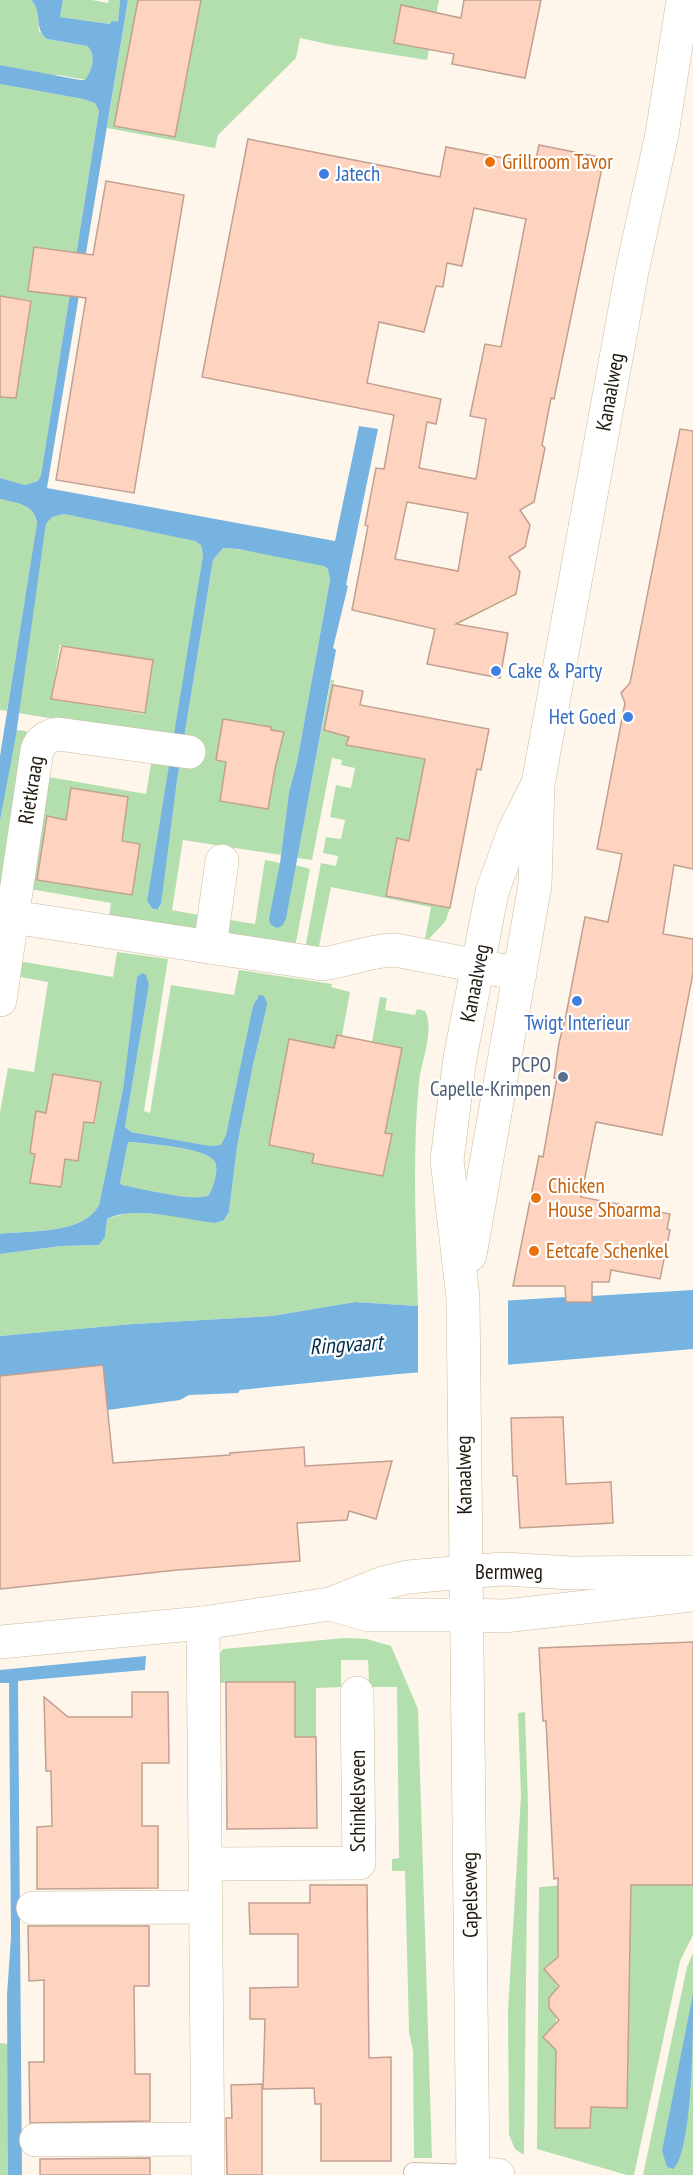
<svg xmlns="http://www.w3.org/2000/svg" width="693" height="2175" font-family="'PT Sans Narrow',sans-serif">
  <style>
    .green { fill: #b3dfaf; fill-rule: evenodd }
    .water { fill: #77b3e1; fill-rule: evenodd }
    .pier { fill: #fef6ea }
    .building { fill: #fed4c0; stroke: #c1a091; stroke-width: 1.5; fill-rule: evenodd }
    .lines { fill: none; stroke-linecap: round; stroke-linejoin: round }
    .service-casing { stroke: #cdba9d; stroke-width: 20 }
    .minor-casing { stroke: #cdba9d; stroke-width: 34 }
    .tertiary-casing { stroke: #cdba9d; stroke-width: 34 }
    .secondary-casing { stroke: #cdba9d; stroke-width: 34 }
    .service { stroke: #fff; stroke-width: 18 }
    .minor { stroke: #fff; stroke-width: 33 }
    .tertiary { stroke: #fff; stroke-width: 33 }
    .secondary { stroke: #fff; stroke-width: 33 }
    .food-dot { fill: #e8710a; stroke: #fff; stroke-width: 2 }
    .shop-dot { fill: #3f7fe0; stroke: #fff; stroke-width: 2 }
    .service-dot { fill: #5c6f8a; stroke: #fff; stroke-width: 2 }
    .labels { text-anchor: middle; stroke-width: 4.5; stroke-linejoin: round; paint-order: stroke }
    .food-label { font-size: 21px; fill: #c56008; stroke: #fff; text-anchor: start }
    .shop-label { font-size: 21px; fill: #366cbe; stroke: #fff; text-anchor: start }
    .street-label { font-size: 21px; fill: #20190e; stroke: #fff }
    .service-label { font-size: 21px; fill: #4e5e75; stroke: #fff; text-anchor: end }
    .water-label { font-size: 22px; font-style: italic; fill: #002f4d; stroke: #fff }
  </style>
  <rect width="100%" height="100%" fill="#fef6ea"/>
  <g class="green">
    <path d="M0,0h31l6,7 2,24 8,8 40,7c10,8 5,25 -1,34l-27,-5h-10l-49,-10z"/>
    <path d="M63,0h29l16,3 1,-3h11l-2,22 -7,2 -51,-7z"/>
    <path d="M128,0h311l-12,60 -95,-15 -32,-7 -4,20 -78,77 -3,13 -108,-20zM402,5l24,6 -7,37 -25,-5zM133,24l61,11 -19,102 -61,-11z"/>
    <path d="M0,84l83,15 12,4 4,8 -58,364 -3,6 -13,4 -25,-7v-88l17,3 14,-93 -31,-4z"/>
    <path d="M0,499c17,4 34,5 37,25l-30,187 -7,-1z"/>
    <path d="M64,514l132,27 5,4 2,10 -29,183 -156,-25 28,-189 6,-7zM60,645l93,16 -9,53 -93,-15z"/>
    <path d="M223,548c16,1 91,11 103,19 4,3 3,8 4,13l-33,182 -8,30 -8,63 -98,-15 -11,70 26,5 -3,16 -86,-14 2,-14 -81,-14 19,-112 97,17 6,-36 18,3 -23,140 11,8 2,-2 17,-126 36,-221zM223,719l48,8 4,40 -7,42 -48,-8 6,-39 -10,-2zM47,817l65,10 -1,12 29,5 -8,51 -95,-15z"/>
    <path d="M331,680h3l-10,50 25,7 -2,8 129,24 -66,72 -13,-2 -11,57 64,12 -5,14 -21,22 7,-37 -100,-20 -13,64 -13,-2 16,-86 15,3 2,-10 -15,-3 3,-16 15,2 4,-19 -15,-3 6,-32 15,3 4,-20 -14,-3 1,-5 -10,-2 -20,102 -15,-2z"/>
    <path d="M16,730l10,1 5,11 -31,159v-80z"/>
    <path d="M265,860l15,3 6,56 9,-54 15,4 -15,78 -68,-11 3,-16 25,4z"/>
    <path d="M117,952l51,7 -24,152 6,2 21,-128 63,10 5,-25 93,14 -1,3 19,5 -8,44 -5,-1 -3,13 -45,-9 25,114 -2,10 71,13 9,-42 -7,-1 17,-85 -30,-6 8,-45 7,1 -2,12 30,5 2,-6 8,2c10,18 -4,51 -6,71 -7,75 -3,149 -1,224l-63,-4 -83,14 -139,8 -133,12v-82l61,-8 38,-1 6,-8 2,-18 20,-6h17l80,7 5,-8 8,-65 16,-82 13,-55 -9,-13 -32,143 -4,6h-12l-78,-14 -6,-5 24,-142 -7,-12 -5,5 -14,111 -24,116c-16,30 -69,25 -99,29v-122l8,-44 26,4 14,-90 -33,-6 3,-15 95,16zM53,1074l48,8 -6,41 -11,-1 -19,37 -4,28 -31,-4 5,-29 -5,-1 6,-41 10,1z"/>
    <path d="M128,1142c15,1 81,6 87,20 4,9 -2,25 -6,33 -14,8 -69,-7 -87,-10l-2,-2z"/>
    <path d="M345,1638l22,1 24,7 27,63 14,449h-18l-1,-107 -4,-19 -4,-161h-13v-12l7,-1 -2,-171h-26v-4h-2l-1,-23h-27v27l-25,1v49h-21v-55l-79,1 3,-28 4,-6z"/>
    <path d="M525,1712l3,93 -4,350 -9,-6 -6,-14 -1,-125 13,-214 -3,-83z"/>
    <path d="M599,1882v3h94v50l-13,26 -46,214h-7l-90,-26 2,-262zM558,1895l69,188v25h-21v-14h-15l-1,34h-35l1,-116h-4l-3,-4v-10l3,-4 5,1v-16h-5l-3,-4v-10l9,-4z"/>
    <path d="M693,1953v222h-50l44,-208z"/>
    <path d="M0,2043l8,1v131h-8z"/>
  </g>
  <g class="water">
    <path d="M31,0h32l-3,17 50,7 2,-3 6,1 2,-22h8l-81,488 288,53 24,-115 19,3 -32,156 2,1 -15,62 3,2 -50,269 -4,7 -5,2 -7,-4 -1,-5 11,-56 9,-71 8,-30 33,-182 -2,-11 -4,-3 -86,-17 -15,-1 -10,12 -36,221 -16,123 -3,5h-5l-6,-8 56,-346 -2,-10 -6,-4 -131,-27 -12,3 -6,7 -30,211 -16,86v-65l37,-233c-3,-19 -20,-20 -37,-24v-21l25,7 13,-4 3,-6 58,-364 -4,-8 -12,-4 -83,-15v-19l80,15h5c7,-9 12,-26 2,-34l-40,-7c-14,-10 -4,-29 -16,-39z"/>
    <path d="M142,973l4,2 3,10 -24,142 6,5 79,14 11,-1 5,-10 27,-129 6,-11 5,1 3,7 -1,7 -13,55 -16,82 -8,65 -5,8 -9,3c-31,-3 -80,-18 -108,-4l-2,18 -6,8 -38,1 -61,8v-20c30,-4 83,1 99,-29l24,-116 14,-112zM128,1142c16,1 81,6 87,20 4,9 -2,25 -6,33 -13,8 -69,-7 -87,-10l-2,-2z"/>
    <path d="M693,1290v59l-305,26 -148,15 -2,3 -49,2 -9,5 -180,25v-89l133,-12 139,-8 83,-14 63,4 148,-9v5h25l1,-6z"/>
    <path d="M146,1656l-1,14 -127,11 4,494h-14l-1,-180 4,-58 -2,-254h-9v-13z"/>
    <path d="M693,1994c0,34 0,157 -20,175l-6,-2 -5,-16z"/>
  </g>
  <path class="pier" d="M508,1298v69l-90,9v-73z"/>
  <g class="building">
    <path d="M138,0h63l-26,137 -61,-11z"/>
    <path d="M464,0h77l-16,78 -73,-14 2,-10 -60,-11 7,-38 60,13z"/>
    <path d="M248,139l192,38 6,-30 89,17 4,-19 65,13 -50,241 -3,-1 -9,47 3,3 -11,54 -14,8 10,15 -5,22 -16,10 11,15 -4,22 -60,30 52,9 -8,45 -73,-14 8,-35 -83,-19 16,-84 -3,-1 11,-57 8,1 10,-54 -192,-38zM474,208l52,11 -25,128 -16,-3 -15,72 16,3 -10,60 -57,-11 8,-46 9,2 5,-25 -74,-16 12,-61 45,10 12,-46 7,1 4,-24 15,3zM407,502l61,11 -10,58 -63,-12z"/>
    <path d="M106,181l78,14 -50,298 -78,-13 30,-182 -58,-7 6,-44 59,8z"/>
    <path d="M0,296l31,5 -15,97 -16,-1z"/>
    <path d="M680,429l13,2v438l-19,-4 -11,69 30,5v34l-31,162 -66,-13 -15,75 89,17 -3,15 3,1 -10,49 -49,-9 -2,12h-17v20h-26l-1,-16h-52l26,-130 4,1 14,-79h-3l5,-35 7,-28 19,-98 23,5 14,-68 -25,-5 28,-146 -4,-10 9,-10z"/>
    <path d="M62,646l91,14 -8,53 -94,-14z"/>
    <path d="M333,685l30,6 -3,14 129,24 -8,41 -4,-1 -27,139 -64,-12 11,-58 12,3 16,-82 -79,-14 3,-8 -25,-7z"/>
    <path d="M223,719l48,8v3l13,2 -9,37 -7,40 -48,-8 6,-39 -10,-2z"/>
    <path d="M71,788l57,9 -6,44 18,3 -8,51 -95,-15 10,-64 19,4z"/>
    <path d="M337,1035l65,13 -17,85 7,1 -9,42 -71,-13 2,-9 -45,-9 20,-106 45,9z"/>
    <path d="M53,1074l48,8 -7,41 -10,-1 -6,39 -13,-2 -4,28 -31,-4 5,-29 -5,-1 6,-42 10,2z"/>
    <path d="M103,1365l10,98 117,-8v-2l74,-6 1,19 87,-5 -16,58 -27,-8 -2,9 -50,3 3,38 -123,9 -177,19v-213z"/>
    <path d="M563,1417l3,67 45,-2 2,41 -93,5 -3,-52h-4l-2,-58z"/>
    <path d="M693,1642v243h-62l-4,223 -36,-1 -1,21h-35l1,-78 -13,-13 16,-17 -10,-12v-10l10,-12 -15,-17 14,-12v-79l-4,1 -8,-158h-3l-4,-73z"/>
    <path d="M226,1682h69v55h21l1,91 -90,1z"/>
    <path d="M132,1692h36l1,71h-27v63h16v62l-121,1v-62l15,-1 -1,-55h-5l-2,-74 24,20h64z"/>
    <path d="M310,1885h57l2,173 22,-1v104h-70v-57h-6l-1,-16 -51,1 2,-70h-15v-31l48,-1v-53h-48l-1,-31h61z"/>
    <path d="M28,1926h121v60h-15l1,88h15v47l-120,2 -1,-61h15v-82l-15,1z"/>
    <path d="M262,2084v91h-35l-1,-57h6l-1,-33z"/>
    <path d="M150,2158v17h-110v-16z"/>
  </g>
  <g class="lines">
    <defs>
      <path id="service" d="M413,2172l60,2"/>
      <g id="minor">
        <path d="M0,915l322,49c25,-3 48,-14 73,-14l125,24"/>
        <path d="M210,947l12,-86"/>
        <path d="M0,1000l37,-250c3,-10 11,-14 21,-16l131,18"/>
        <path d="M330,1604l39,11h97"/>
        <path d="M203,1623l5,552"/>
        <path d="M0,1642l203,-19 127,-19 53,-21 25,-6 57,-5"/>
        <path d="M205,1864l154,-1 -2,-170"/>
        <path d="M33,1908l173,-1"/>
        <path d="M36,2140l171,-1"/>
        <path d="M473,2174l25,1"/>
      </g>
      <g id="tertiary">
        <path d="M465,1572l38,-3 68,4 122,-1"/>
        <path d="M466,1615l39,1 188,-21"/>
      </g>
      <g id="secondary">
        <path d="M470,1255l65,-370 3,-101 94,-513 30,-137 21,-134"/>
        <path d="M473,2175l-10,-877 -16,-138 13,-102 32,-166 23,-63 23,-45"/>
      </g>
    </defs>
    <use href="#service" class="service-casing"/>
    <use href="#minor" class="minor-casing"/>
    <use href="#tertiary" class="tertiary-casing"/>
    <use href="#secondary" class="secondary-casing"/>
    <use href="#service" class="service"/>
    <use href="#minor" class="minor"/>
    <use href="#tertiary" class="tertiary"/>
    <use href="#secondary" class="secondary"/>
  </g>
  <g class="food-dot">
    <circle cx="490" cy="162" r="6"/>
    <circle cx="536" cy="1198" r="6"/>
    <circle cx="534" cy="1251" r="6"/>
  </g>
  <g class="shop-dot">
    <circle cx="324" cy="174" r="6"/>
    <circle cx="496" cy="671" r="6"/>
    <circle cx="628" cy="717" r="6"/>
    <circle cx="577" cy="1001" r="6"/>
  </g>
  <circle class="service-dot" cx="563" cy="1077" r="6"/>
  <g class="labels">
    <g class="food-label">
      <text x="502" y="169">Grillroom Tavor</text>
      <text x="548" y="1193">Chicken<tspan x="548" dy="24">House Shoarma</tspan></text>
      <text x="546" y="1258">Eetcafe Schenkel</text>
    </g>
    <g class="shop-label">
      <text x="336" y="181">Jatech</text>
      <text x="508" y="678">Cake &amp; Party</text>
      <text x="616" y="724" text-anchor="end">Het Goed</text>
      <text x="577" y="1030" text-anchor="middle">Twigt Interieur</text>
    </g>
    <g class="street-label">
      <text transform="translate(610 392) rotate(-80)" y="7">Kanaalweg</text>
      <text transform="translate(31 790) rotate(-81)" y="7">Rietkraag</text>
      <text transform="translate(475 983) rotate(-79)" y="7">Kanaalweg</text>
      <text transform="translate(464 1475) rotate(-91)" y="7">Kanaalweg</text>
      <text x="509" y="1579">Bermweg</text>
      <text transform="translate(358 1801) rotate(-90)" y="7">Schinkelsveen</text>
      <text transform="translate(470 1895) rotate(-91)" y="7">Capelseweg</text>
    </g>
    <g class="service-label">
      <text x="551" y="1072">PCPO<tspan x="551" dy="24">Capelle-Krimpen</tspan></text>
    </g>
    <g class="water-label">
      <text transform="translate(346 1344) rotate(-4)" y="8">Ringvaart</text>
    </g>
  </g>
</svg>
